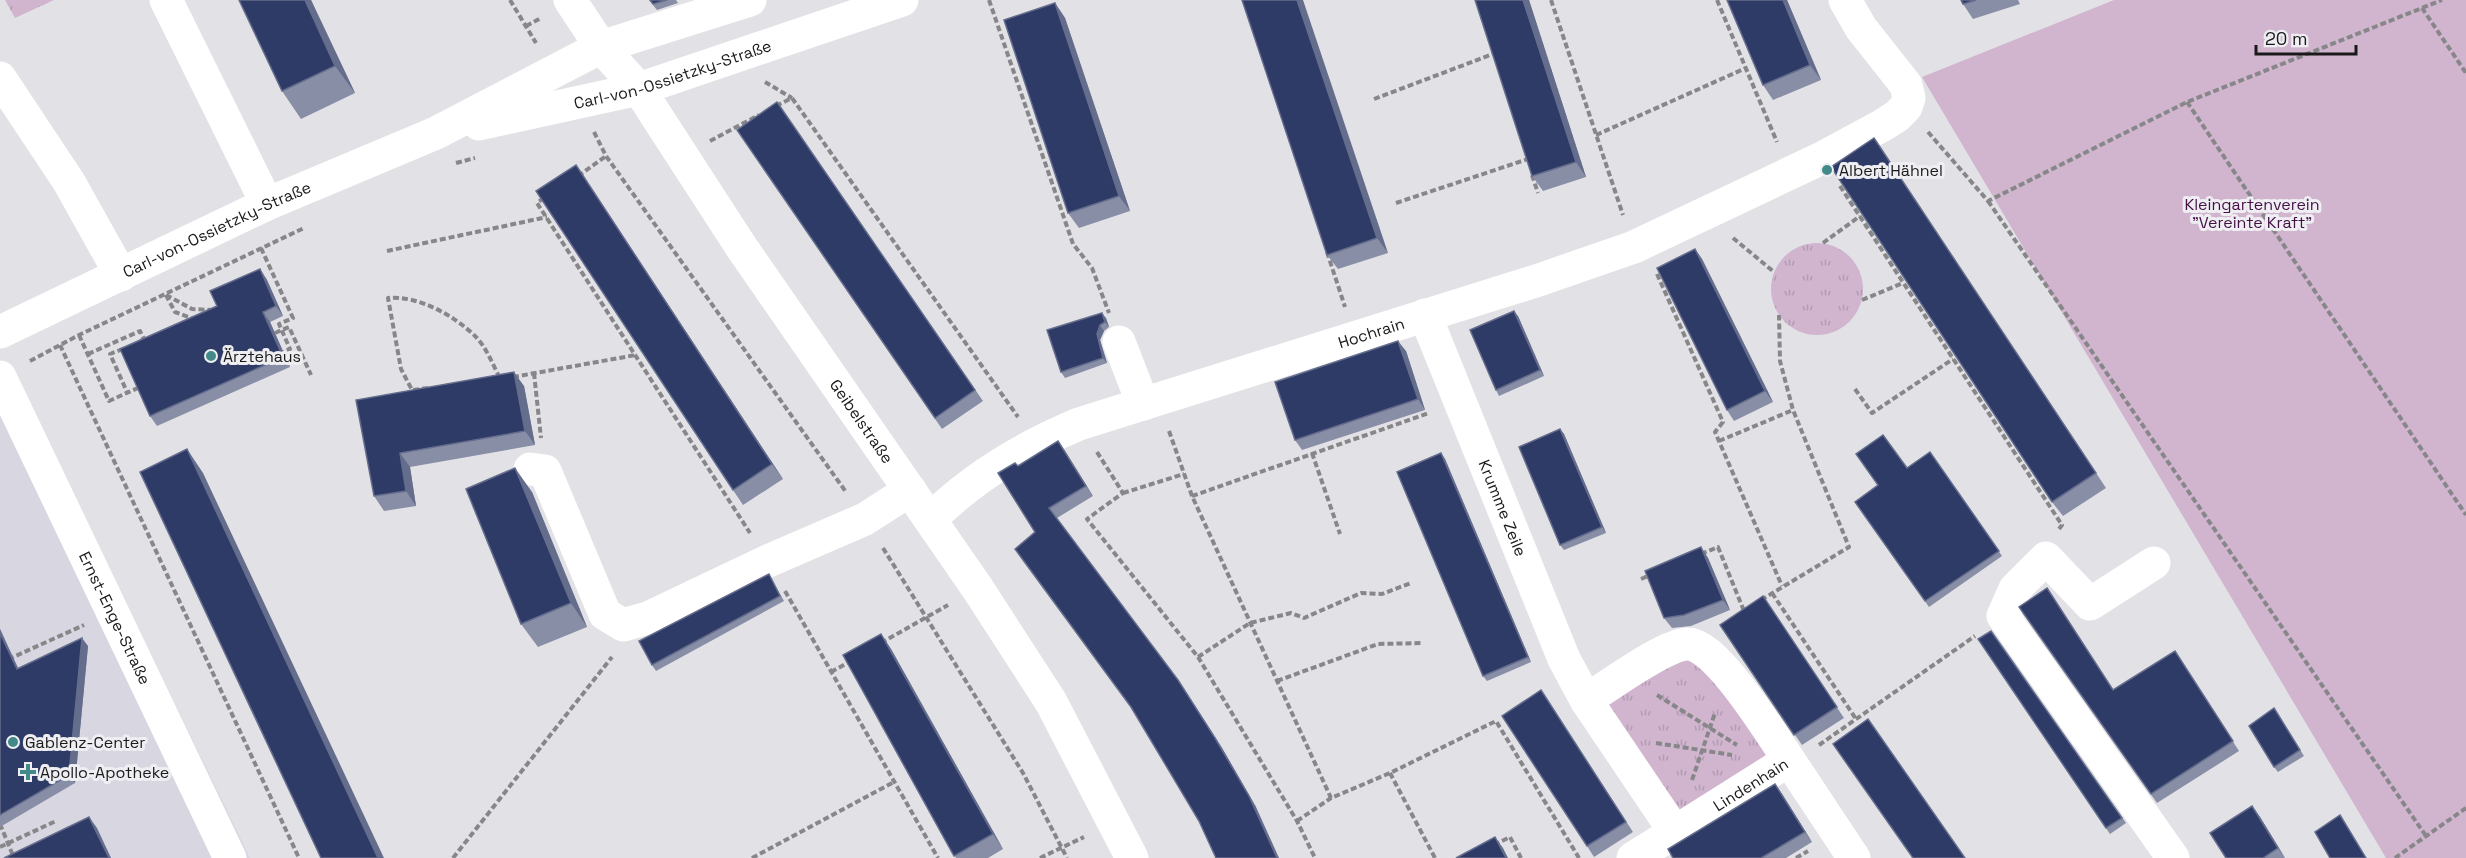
<svg xmlns="http://www.w3.org/2000/svg" width="2466" height="858" font-family="'Space Grotesk',sans-serif">
  <style>
    .built { fill: #d7d6e1 }
    .grass { fill: url(#grass-tufts) }
    .garden { fill: #d1b5cf }
    .lines { fill: none; stroke-linecap: round; stroke-linejoin: round }
    .path { stroke: #87878a; stroke-width: 4; stroke-dasharray: 6 3; stroke-linecap: butt }
    .minor { stroke: #fff; stroke-width: 33 }
    .wall { fill: #888ea6 }
    .shaded-wall { fill: #656d8d }
    .building { fill: #2f3b67; stroke: #656d8d; stroke-width: 1.5 }
    .poi-dot { fill: #428a89; stroke: #efeff3; stroke-width: 2 }
    .labels { text-anchor: middle; stroke-width: 6; stroke-linejoin: round; paint-order: stroke }
    .street-label { font-size: 16px; fill: #1a1a1b; stroke: #efeff3 }
    .poi-label { font-size: 16px; fill: #1a1a1b; stroke: #efeff3; text-anchor: start }
    .park-label { font-size: 16px; fill: #451045; stroke: #efeff3 }
  </style>
  <defs>
    <pattern id="grass-tufts" width="24" height="20" patternUnits="userSpaceOnUse" patternTransform="scale(1.5)"><rect width="24" height="20" fill="#d1b5cf"/><path d="M3 7l-1-3M5 7V3M7 7l1-3M15 17l-1-3M17 17v-4M19 17l1-3" fill="none" stroke="#b39bb1"/></pattern>
  </defs>
  <rect width="100%" height="100%" fill="#e2e2e6"/>
  <path class="built" d="M0,391l34,24 216,443h-250z"/>
  <g class="grass">
    <path d="M5,0h49l-39,18z"/>
    <circle cx="1817" cy="289" r="46"/>
    <path d="M1690,649l85,104 -91,64 -81,-119z"/>
  </g>
  <path class="garden" d="M2114,0h352v858h-80l-464,-781z"/>
  <g class="lines">
    <g class="path">
      <path d="M510,0l26,43"/>
      <path d="M989,0l84,244 19,24 17,45"/>
      <path d="M1551,0l72,215"/>
      <path d="M1717,0l60,142"/>
      <path d="M2422,8l44,65"/>
      <path d="M526,26l15,-8"/>
      <path d="M765,82l27,16"/>
      <path d="M1374,99l119,-45"/>
      <path d="M2187,102l279,413"/>
      <path d="M776,106l16,-8 226,319"/>
      <path d="M594,132l12,24 240,336"/>
      <path d="M1928,132l60,69 199,-99 255,-102"/>
      <path d="M1596,135l150,-67"/>
      <path d="M710,141l49,-26"/>
      <path d="M456,163l19,-5"/>
      <path d="M1532,175l6,18"/>
      <path d="M578,176l28,-20"/>
      <path d="M1840,186l222,339 -3,4"/>
      <path d="M544,198l-7,5 213,330"/>
      <path d="M1988,201l438,635"/>
      <path d="M1396,203l132,-44"/>
      <path d="M1733,238l41,34"/>
      <path d="M1823,243l37,-27"/>
      <path d="M261,248l32,70 -14,6 11,25 -7,3"/>
      <path d="M387,251l160,-34"/>
      <path d="M1327,252l18,55"/>
      <path d="M1657,274l66,148 -8,10 67,154"/>
      <path d="M166,295l9,17 19,7"/>
      <path d="M166,295l26,14 20,1"/>
      <path d="M1862,300l41,-17"/>
      <path d="M275,333l14,-6 22,48"/>
      <path d="M79,335l30,66 31,-14"/>
      <path d="M60,345l239,513"/>
      <path d="M123,349l-13,5 17,38"/>
      <path d="M88,354l52,-23 4,8 -3,2"/>
      <path d="M30,361l49,-26 225,-107"/>
      <path d="M534,373l7,65"/>
      <path d="M513,377l123,-22"/>
      <path d="M428,388l-16,2 -11,-21 -13,-71c30,-3 67,18 88,39 10,10 17,28 24,41"/>
      <path d="M1855,389l17,24 81,-54"/>
      <path d="M1169,431l23,65 139,302 59,-25 106,-52 83,137"/>
      <path d="M1719,441l74,-31"/>
      <path d="M1097,452l26,41 -36,26 111,138 99,164 18,37"/>
      <path d="M1312,453l28,81"/>
      <path d="M1123,493l61,-19"/>
      <path d="M1192,496l237,-83"/>
      <path d="M883,548l140,225 44,85"/>
      <path d="M1701,554l17,-7 26,64"/>
      <path d="M1641,579l9,-4"/>
      <path d="M785,591l153,267"/>
      <path d="M1772,593l84,126"/>
      <path d="M1761,600l88,-53 -56,-137 -13,-49 -1,-46"/>
      <path d="M881,643l67,-38"/>
      <path d="M1198,657l52,-34 41,-10 13,5 57,-25 21,1 29,-11"/>
      <path d="M0,663l84,-38"/>
      <path d="M831,672l18,-10"/>
      <path d="M1277,681l101,-37 44,-1"/>
      <path d="M1657,695l80,50"/>
      <path d="M1656,743l76,12"/>
      <path d="M1819,745l156,-109"/>
      <path d="M1390,773l45,85"/>
      <path d="M1692,780l23,-67"/>
      <path d="M1297,821l34,-23"/>
      <path d="M0,824l14,34"/>
      <path d="M1494,845l16,-8 11,21"/>
      <path d="M0,847l56,-26"/>
      <path d="M453,858l159,-201"/>
      <path d="M752,858l142,-76"/>
      <path d="M1040,858l44,-21"/>
      <path d="M1796,858l12,-7"/>
      <path d="M2395,858l71,-50"/>
    </g>
    <g class="minor">
      <path d="M166,0l101,204"/>
      <path id="s1" d="M570,0l31,47 38,42 101,156 238,344 73,113 81,156"/>
      <path d="M0,78l69,104 52,93"/>
      <path id="s2" d="M479,124l160,-35 263,-89"/>
      <path id="s3" d="M1425,315l139,344 22,41 89,132 114,-72c-17,-24 -73,-118 -102,-116 -23,1 -78,42 -101,56"/>
      <path id="s4" d="M0,332l267,-128 169,-71 165,-86 149,-47"/>
      <path d="M1119,342l24,62"/>
      <path id="s5" d="M0,377l230,481"/>
      <path d="M530,469l15,2 60,143 18,11 25,-7 120,-57 97,-42 45,-29"/>
      <path id="s6" d="M931,519c42,-42 93,-72 148,-95l460,-144 95,-33 188,-89 61,-33 14,-9 9,-9 3,-9 -3,-13 -45,-57 -16,-28"/>
      <path d="M2154,563l-64,41 -44,-46 -31,31 -12,27 170,242"/>
      <path d="M1789,760l65,98"/>
      <path d="M1633,858l42,-26"/>
    </g>
  </g>
  <g class="wall">
    <path d="M311,0l44,93 -54,26 -19,-28z"/>
    <path d="M649,0h27l2,3 -21,7z"/>
    <path d="M1242,0l146,253 -50,16 -11,-14z"/>
    <path d="M1475,0h54l57,177 -43,14 -11,-15z"/>
    <path d="M1727,0h60l34,80 -48,20 -10,-15z"/>
    <path d="M1961,0h57l2,4 -47,15 -10,-15z"/>
    <path d="M1055,3l10,15 65,193 -51,17 -11,-15z"/>
    <path d="M777,102l206,299 -41,28 -205,-299z"/>
    <path d="M1884,153l222,335 -43,28 -11,-14z"/>
    <path d="M576,165l207,314 -40,26 -10,-15z"/>
    <path d="M1695,249l7,10 71,143 -39,19 -7,-11z"/>
    <path d="M260,269l7,11 16,36 -13,6 20,45 -133,59 -7,-10 67,-110z"/>
    <path d="M1518,316l26,60 -45,20 -3,-6z"/>
    <path d="M1106,318l3,9 -5,4 -4,9 7,23 -42,15 -4,-6z"/>
    <path d="M1406,351l19,59 -123,40 -7,-10z"/>
    <path d="M524,386l11,59 -125,22 6,39 -32,5 -10,-15 -18,-96z"/>
    <path d="M1560,429l4,5 42,99 -42,17 -4,-5z"/>
    <path d="M1058,441l35,55 -36,22 128,173 37,57 34,59 -57,14 -164,-289 -17,-66z"/>
    <path d="M1930,452l72,104 -73,51 -74,-105 23,-17 29,-17z"/>
    <path d="M1441,453l4,6 86,203 -44,19 -4,-5z"/>
    <path d="M532,492l55,135 -49,20 -17,-23z"/>
    <path d="M1701,547l7,11 22,52 -39,16 -19,2 -8,-10z"/>
    <path d="M769,574l15,27 -128,70 -4,-6z"/>
    <path d="M1763,596l81,122 -42,27 -82,-120z"/>
    <path d="M2019,607l95,83 61,-39 64,100 -82,52z"/>
    <path d="M0,629l18,39 70,-22 -13,137 -75,44z"/>
    <path d="M1991,631l135,192 -16,11 -132,-195z"/>
    <path d="M881,634l10,15 112,200 -15,9h-32l-113,-203z"/>
    <path d="M1541,690l92,142 -39,25 -7,-11z"/>
    <path d="M2274,708l30,48 -26,16 -4,-5z"/>
    <path d="M1782,794l30,48 -26,16h-113z"/>
    <path d="M2252,806l8,11 25,41h-59z"/>
  </g>
  <g class="shaded-wall">
    <path d="M305,0h6l44,93 -20,-27z"/>
    <path d="M1297,0h6l85,253 -11,-15z"/>
    <path d="M1523,0h6l57,177 -10,-15z"/>
    <path d="M1783,0h4l34,80 -11,-15z"/>
    <path d="M1055,3l10,15 65,193 -11,-15z"/>
    <path d="M576,165l10,15 197,299 -11,-15z"/>
    <path d="M1695,249l7,10 71,143 -8,-11z"/>
    <path d="M260,269l7,11 16,36 -7,-10z"/>
    <path d="M1514,311l4,5 26,60 -4,-6z"/>
    <path d="M263,312l7,10 20,45 -7,-10z"/>
    <path d="M1102,313l4,5 3,9 -4,-5z"/>
    <path d="M1100,325l4,6 -4,9 7,23 -4,-5 -6,-24z"/>
    <path d="M1398,341l8,10 19,59 -7,-11z"/>
    <path d="M514,372l10,14 11,59 -10,-14z"/>
    <path d="M1560,429l4,5 42,99 -4,-6z"/>
    <path d="M1058,441l7,10 28,45 -7,-10z"/>
    <path d="M187,449l16,24 181,385h-6z"/>
    <path d="M400,453l10,14 6,39 -10,-15z"/>
    <path d="M1441,453l4,6 86,203 -3,-5z"/>
    <path d="M515,468l17,24 55,135 -16,-24z"/>
    <path d="M1701,547l7,11 22,52 -7,-10z"/>
    <path d="M0,629l22,48 -5,-8 -17,-36z"/>
    <path d="M881,634l10,15 112,200 -10,-15z"/>
    <path d="M82,638l6,8 -13,137 -6,-8z"/>
    <path d="M1178,680l44,68 34,59 23,51h-2z"/>
    <path d="M1775,784l7,10 30,48 -7,-10z"/>
    <path d="M2252,806l8,11 25,41 -7,-10z"/>
    <path d="M89,817l8,11 14,30h-2z"/>
    <path d="M1495,837l8,11 5,10h-2z"/>
  </g>
  <g class="building">
    <path d="M239,0h66l30,66 -53,25z"/>
    <path d="M650,0h17l-14,4z"/>
    <path d="M1242,0h55l80,238 -50,17z"/>
    <path d="M1475,0h48l53,162 -44,14z"/>
    <path d="M1727,0h56l27,65 -47,20z"/>
    <path d="M1961,0h15l-13,4z"/>
    <path d="M1055,3l64,193 -51,17 -64,-193z"/>
    <path d="M777,102l198,288 -40,28 -198,-288z"/>
    <path d="M1874,138l222,335 -44,29 -221,-335z"/>
    <path d="M576,165l196,299 -39,26 -197,-299z"/>
    <path d="M1695,249l70,142 -38,19 -70,-142z"/>
    <path d="M260,269l16,37 -13,6 20,45 -133,59 -30,-67 97,-43 -7,-15z"/>
    <path d="M1514,311l26,59 -44,20 -26,-60z"/>
    <path d="M1102,313l3,9 -5,3 -3,9 6,24 -42,14 -14,-42z"/>
    <path d="M1398,341l20,58 -123,41 -20,-58z"/>
    <path d="M514,372l11,59 -125,22 6,38 -32,5 -18,-96z"/>
    <path d="M1560,429l42,98 -42,18 -41,-98z"/>
    <path d="M1883,435l24,33 23,-16 69,99 -74,50 -70,-99 23,-17 -22,-31z"/>
    <path d="M1058,441l28,45 -37,22 129,172 37,58 34,58 28,62h-61l-17,-37 -68,-114 -116,-158 20,-17 -37,-59 17,-10 3,3z"/>
    <path d="M187,449l191,409h-57l-181,-386z"/>
    <path d="M1441,453l87,204 -45,19 -86,-204z"/>
    <path d="M515,468l56,135 -50,21 -55,-135z"/>
    <path d="M1701,547l22,53 -39,15 -20,3 -19,-47z"/>
    <path d="M769,574l11,22 -128,69 -13,-24z"/>
    <path d="M2047,588l66,102 62,-39 58,90 -82,53 -132,-187z"/>
    <path d="M1763,596l74,111 -43,28 -74,-110z"/>
    <path d="M1991,631l131,187 -16,10 -128,-189z"/>
    <path d="M0,633l17,36 65,-31 -13,137 -69,40z"/>
    <path d="M881,634l112,200 -39,22 -111,-201z"/>
    <path d="M1541,690l85,132 -39,24 -85,-130z"/>
    <path d="M2274,708l26,42 -26,17 -25,-41z"/>
    <path d="M1868,719l97,139h-52l-80,-114z"/>
    <path d="M1775,784l30,48 -44,26h-88l-5,-9z"/>
    <path d="M2252,806l26,42 -15,10h-37l-16,-25z"/>
    <path d="M2340,815l26,43h-36l-15,-26z"/>
    <path d="M89,817l20,41h-105z"/>
    <path d="M1495,837l11,21h-50z"/>
  </g>
  <g class="poi-dot">
    <circle cx="1827" cy="170" r="6"/>
    <circle cx="211" cy="356" r="6"/>
    <circle cx="13" cy="742" r="6"/>
    <path d="M25 763h6v6h6v6h-6v6h-6v-6h-6v-6h6z"/>
  </g>
  <g class="labels">
    <g class="street-label">
      <text dy="6" stroke="none"><textPath href="#s2" startOffset="200">Carl-von-Ossietzky-Straße</textPath></text>
      <text dy="6" stroke="none"><textPath href="#s4" startOffset="240">Carl-von-Ossietzky-Straße</textPath></text>
      <text dy="6" stroke="none"><textPath href="#s6" startOffset="483">Hochrain</textPath></text>
      <text dy="6" stroke="none"><textPath href="#s1" startOffset="513">Geibelstraße</textPath></text>
      <text dy="6" stroke="none"><textPath href="#s3" startOffset="208">Krumme Zeile</textPath></text>
      <text dy="6" stroke="none"><textPath href="#s5" startOffset="267">Ernst-Enge-Straße</textPath></text>
      <text dy="6" stroke="none"><textPath href="#s3" startOffset="666">Lindenhain</textPath></text>
    </g>
    <g class="poi-label">
      <text x="1839" y="176">Albert Hähnel</text>
      <text x="223" y="362">Ärztehaus</text>
      <text x="25" y="748">Gablenz-Center</text>
      <text x="40" y="778">Apollo-Apotheke</text>
    </g>
    <g class="park-label">
      <text x="2252" y="210">Kleingartenverein<tspan x="2252" dy="18">"Vereinte Kraft"</tspan></text>
    </g>
  </g>
  <path d="M2256 45v9h100v-9" fill="none" stroke="#1a1a1b" stroke-width="3"/>
  <text x="2265" y="45" font-size="18" fill="#1a1a1b" stroke="#efeff3" stroke-width="4.5" paint-order="stroke">20 m</text>
</svg>
